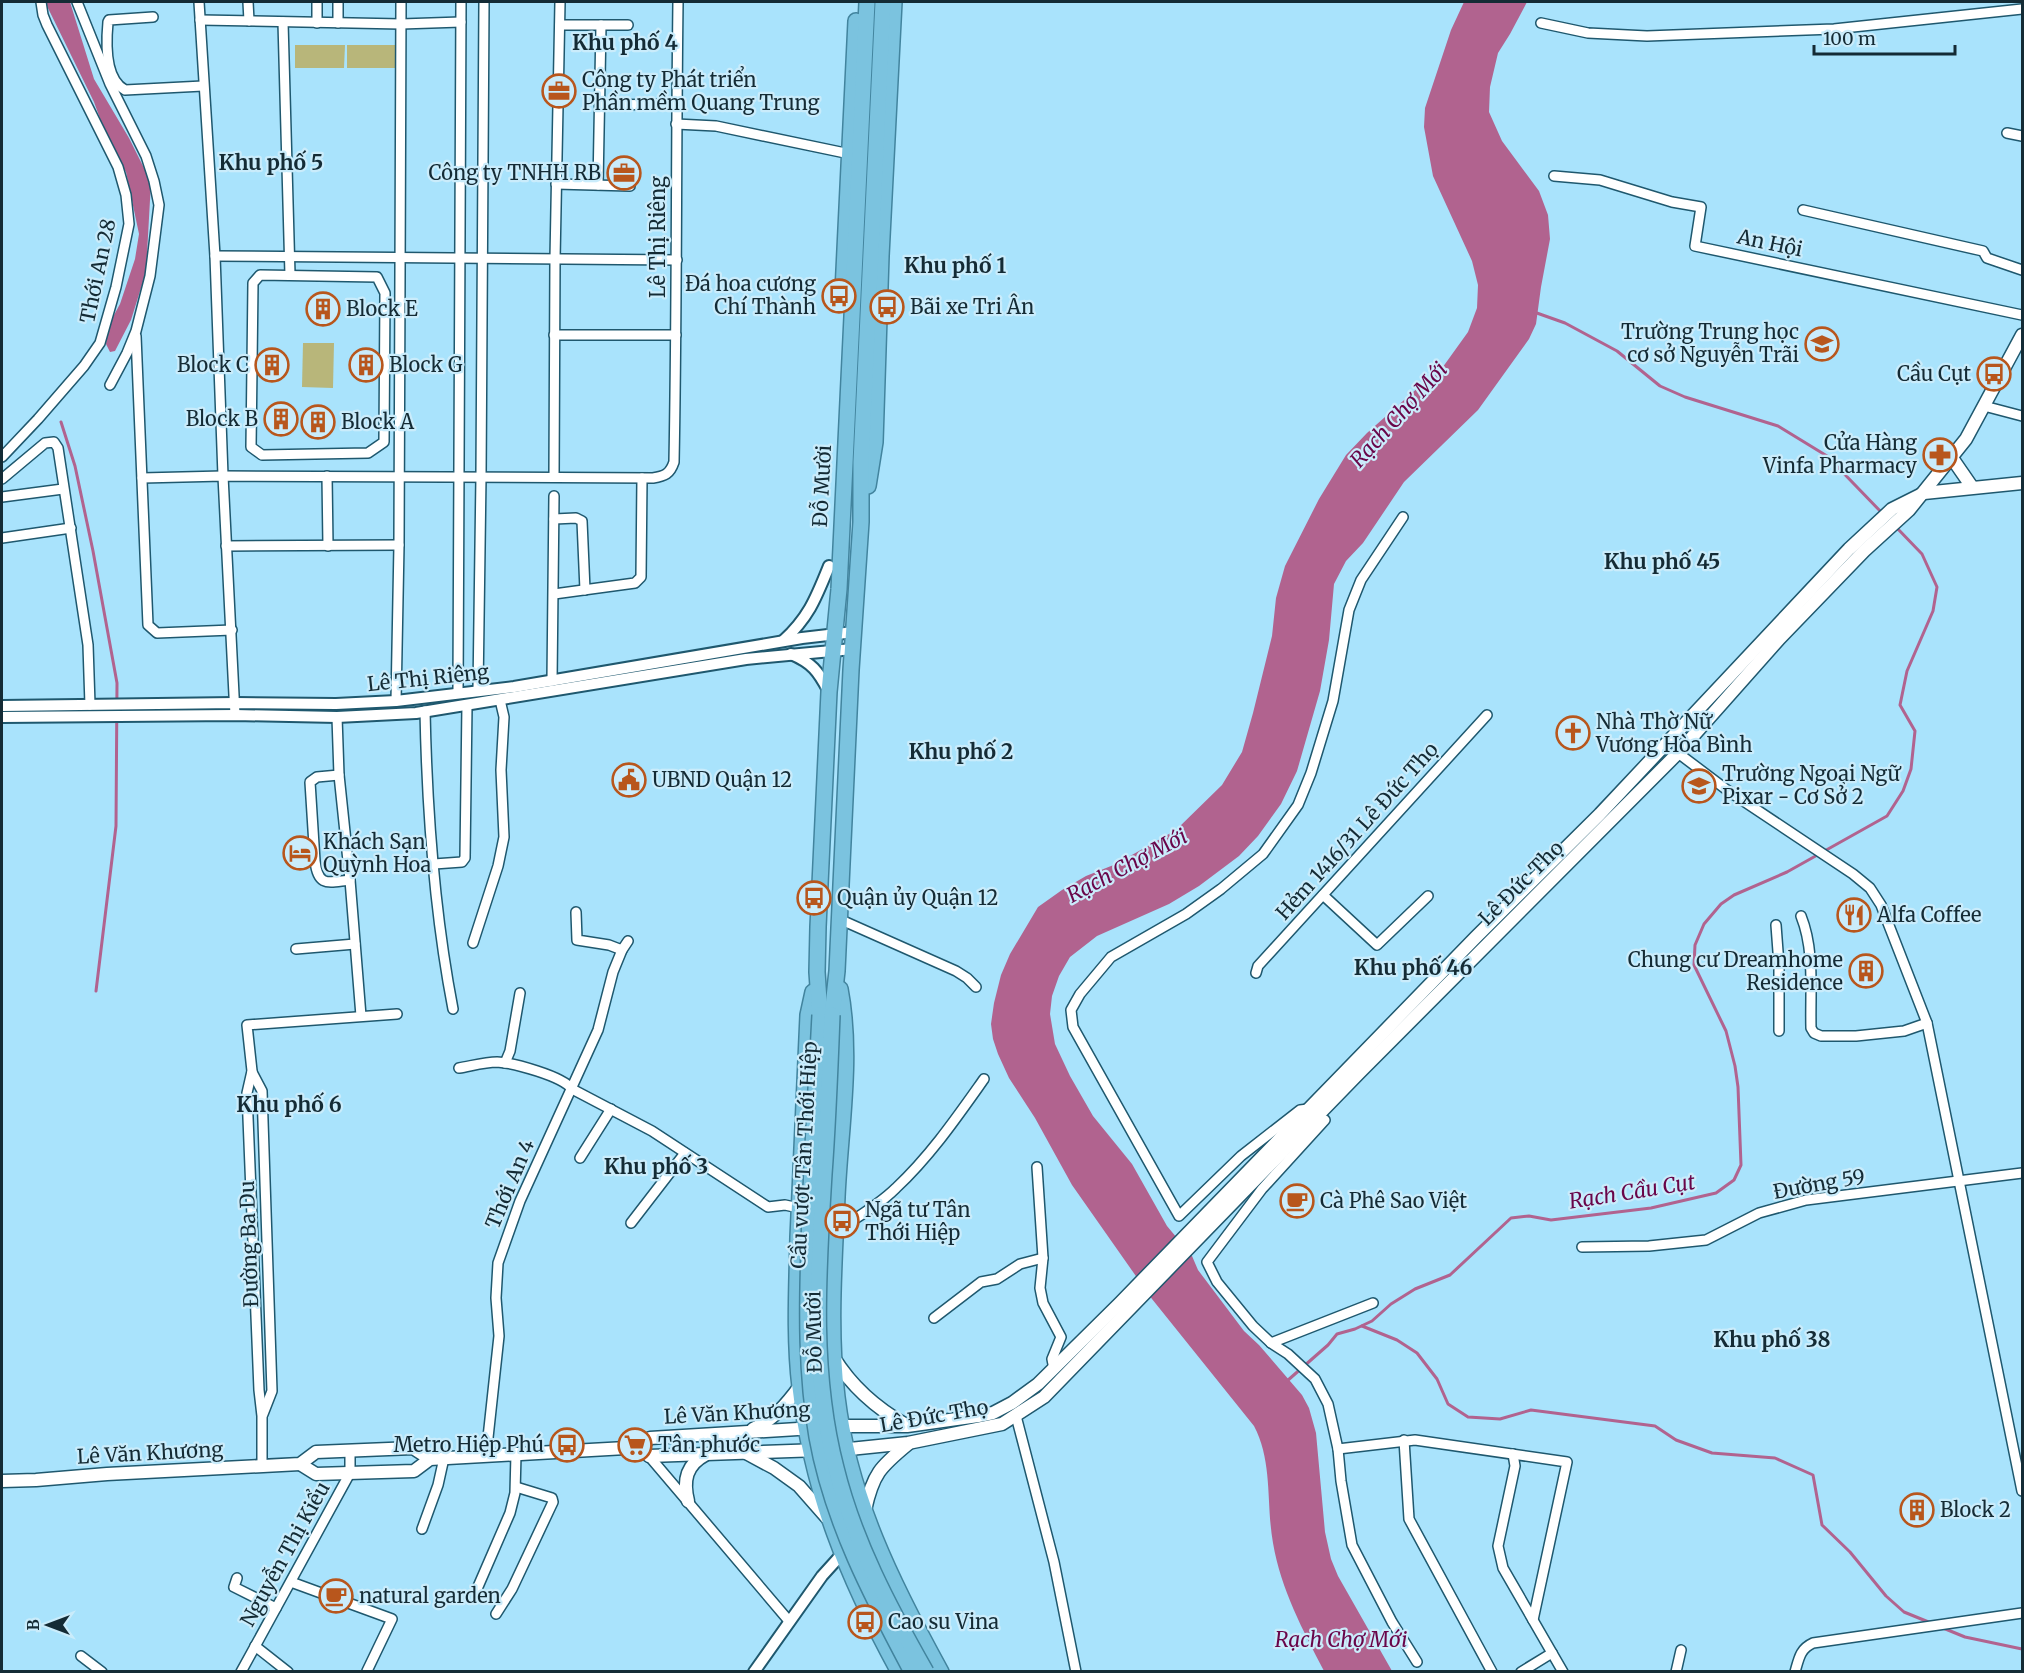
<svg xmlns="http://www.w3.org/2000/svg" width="2024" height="1673" font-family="Merriweather,serif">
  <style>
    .park { fill: #b8b67a }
    .water { fill: #b1638f }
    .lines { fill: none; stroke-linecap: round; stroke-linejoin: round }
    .stream { stroke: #b1638f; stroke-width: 3 }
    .minor-casing { stroke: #1f586e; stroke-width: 12 }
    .tertiary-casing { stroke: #1f586e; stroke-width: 14 }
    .secondary-casing { stroke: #1f586e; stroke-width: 15 }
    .trunk-casing { stroke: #42849e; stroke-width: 18 }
    .minor { stroke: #fff; stroke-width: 9 }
    .tertiary { stroke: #fff; stroke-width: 10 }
    .secondary { stroke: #fff; stroke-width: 12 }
    .trunk { stroke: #7bc3df; stroke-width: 15 }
    .trunk-bridge-casing { stroke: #42849e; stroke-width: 18; stroke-linecap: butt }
    .trunk-bridge { stroke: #7bc3df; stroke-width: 15 }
    .labels { text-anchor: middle; stroke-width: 4.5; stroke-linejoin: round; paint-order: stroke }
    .poi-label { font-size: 20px; fill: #142b35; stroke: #caecfb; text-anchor: start }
    .street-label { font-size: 20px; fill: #142b35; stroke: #caecfb }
    .neighbourhood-label { font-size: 21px; font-weight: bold; fill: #142b35; stroke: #caecfb }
    .water-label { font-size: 21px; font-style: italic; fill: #690549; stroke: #caecfb }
  </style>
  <rect width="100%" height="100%" fill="#a9e3fc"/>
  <g class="park">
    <path d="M295,45h50l-1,23h-49z"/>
    <rect x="347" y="45" width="49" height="23"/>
    <path d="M303,343h31l-1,45 -31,-1z"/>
  </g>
  <g class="water">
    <path d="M45,2h25l24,77 35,59 22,44 -5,90 -15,48 -16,31 -5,1 -4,-8 2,-18 12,-22 15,-45 4,-25 -13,-62 -16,-26 -16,-44z"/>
    <path d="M1464,2h63l-17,32 -12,19 -8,34 -1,25 13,29 37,50 9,24 2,24 -9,48 -5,37 -7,15 -51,71 -74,72 -41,61 -17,18 -12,23 -5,56 -9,51 -23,80 -16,33 -23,32 -19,20 -40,30 -30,18 -72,32 -27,21 -11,19 -7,20 -2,18 5,30 15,32 23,40 39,48 35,62 25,30 6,14 46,61 15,14 43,50 7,13 7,25 9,99 6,27 7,17 54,95h-68c-21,-41 -43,-81 -51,-128 -7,-39 0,-81 -19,-117l-102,-127 -80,-114 -37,-67 -26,-40 -11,-24 -5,-15 -2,-15 3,-21 7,-28 9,-21 28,-47 24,-17 24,-14 30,-12 60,-34 46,-45 20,-33 11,-39 19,-77 4,-38 9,-32 34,-67 27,-44 21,-22 54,-48 19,-14 28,-39 9,-24 1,-23 -6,-24 -39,-85 -9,-49 1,-19 26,-78z"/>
  </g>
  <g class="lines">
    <g class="stream">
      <path d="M1534,312l31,11 52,28 43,35 25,11 93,29 49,30 56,58"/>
      <path d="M61,422l14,44 18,85 24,132 -1,143 -20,165"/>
      <path d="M1362,1326l35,14 20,13 20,26 11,25 20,13 32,2 31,-9 124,16 21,14 36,13 63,5 38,17 9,50 28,27 36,44 18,16 27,11"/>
      <path d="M1287,1381l41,-36 9,-11 18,-5 17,-8 19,-17 24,-15 35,-14 61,-57 18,-2 22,4 100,-12 65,-15 18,-13 7,-15 -3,-78 -3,-21 -9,-35 -32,-66 1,-20 9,-21 17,-20 13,-9 53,-23 100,-56 16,-25 8,-22 4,-38 -15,-26 7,-34 26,-60 4,-24 -15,-33 -26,-27"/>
      <path d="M1943,1628l22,9 57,12"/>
    </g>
    <defs>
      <g id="minor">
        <path d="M77,2l33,82 36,72 8,25 5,24 -9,71 -14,55 -9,22 -17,32"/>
        <path d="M199,2l16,254 8,220 12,239"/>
        <path d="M248,2l1,19"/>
        <path d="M153,17l-44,3 -1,2c-2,21 -3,57 17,68l78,-4"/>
        <path d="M200,20l201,4 60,-2"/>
        <path d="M283,22l7,253"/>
        <path d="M317,23v-21"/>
        <path d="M338,23v-21"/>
        <path d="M1541,23l47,10 59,3 187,-7 188,-20"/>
        <path d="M560,25h68"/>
        <path d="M600,105l77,-1"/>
        <path d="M676,124l40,2 134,28"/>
        <path d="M2007,133l15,3"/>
        <path d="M1554,176l46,4 72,22 29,5 -6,39 327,69"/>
        <path d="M556,184l74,2"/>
        <path d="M598,185l3,-160"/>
        <path d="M1803,210l180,41 4,7 35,12"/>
        <path d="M215,256l462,4"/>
        <path d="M260,275l117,2 8,16 -1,149 -16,11 -106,2 -11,-8 2,-164z"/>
        <path d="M554,335h122"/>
        <path d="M136,336l12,289 9,8 75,-3"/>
        <path d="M1984,406l38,10"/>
        <path d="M2,457l36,-38 46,-53 16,-23 16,-56 13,-63 -3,-29 -8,-28 -71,-142 -4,-10 -2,-13"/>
        <path d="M327,476l1,70"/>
        <path d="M554,477l1,-218 5,-257"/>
        <path d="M142,478l81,-2 430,2c12,-2 17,-4 21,-16 3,-153 2,-307 4,-460"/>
        <path d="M2,479l43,-36 9,-1 4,6 30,197 2,60"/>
        <path d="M2,497l61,-8"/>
        <path d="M554,519l22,-1 6,3 3,69"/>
        <path d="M2,538l69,-10"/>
        <path d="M226,546l173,-1"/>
        <path d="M554,594l81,-11 6,-6 1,-99"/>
        <path d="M552,681l2,-185"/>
        <path d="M478,691l3,-215 3,-474"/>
        <path d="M458,693l3,-691"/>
        <path d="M396,701l3,-156 2,-543"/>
        <path d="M425,711c2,99 9,200 28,298"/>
        <path d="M337,717l2,58 11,105 11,136"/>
        <path d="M1678,753l49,37 126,84 17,14 11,17 46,118 95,468"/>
        <path d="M339,775l-22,2 -7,5 5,79c3,27 14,21 35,19"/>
        <path d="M434,864l28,-2 3,-4 2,-153"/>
        <path d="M1323,895l54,50 51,-49"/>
        <path d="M576,912l1,28 32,5 13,5"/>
        <path d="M1801,916c14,35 9,75 10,112l3,5 7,3h35l48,-5 23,-8"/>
        <path d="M839,919l117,52 11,7 9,9"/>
        <path d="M1776,925l3,40v66"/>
        <path d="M473,943l25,-77 6,-29 -3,-67 3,-53 -4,-17"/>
        <path d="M296,949l59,-5"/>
        <path d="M1256,973l2,-7 229,-251"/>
        <path d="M505,1063l5,-12 10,-58"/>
        <path d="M459,1068c12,-2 26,-6 38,-6 17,1 65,14 75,27l80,42 116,76 17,-2 14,3"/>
        <path d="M252,1072l10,19 10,300 -9,23"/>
        <path d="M1308,1109l-8,1 -59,46 -62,60 -106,-189 -2,-17 9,-16 31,-37 75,-43 35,-25 42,-35 35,-49 13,-32 22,-72 16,-91 12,-30 42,-63"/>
        <path d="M1325,1120l-63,69 -55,73 10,20 36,44 18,17 17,11 27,25 13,25 10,45 3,32 11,64 40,77 25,40"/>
        <path d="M580,1158l31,-49"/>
        <path d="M1037,1167l6,91 -3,30 3,15 18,34 -9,22 2,10"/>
        <path d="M631,1223l54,-70"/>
        <path d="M836,1231c20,-13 43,-26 60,-43 35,-33 61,-71 88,-109"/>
        <path d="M1582,1247l67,-1 57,-6 53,-27 47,-13 216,-27"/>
        <path d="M934,1318l47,-36 16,-3 23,-15 23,-6"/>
        <path d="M1271,1343l102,-40"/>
        <path d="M1016,1416l38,146 22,110"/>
        <path d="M1404,1440l5,79 83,153"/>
        <path d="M1338,1449l77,-9 152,22 -34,158"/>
        <path d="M1513,1454l2,12 -17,80 5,22 60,104"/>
        <path d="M486,1456l13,-120 -3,-38 2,-35 22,-62 78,-171 15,-58 9,-22 6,-9"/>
        <path d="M649,1456l140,165"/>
        <path d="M262,1467v-51l-3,-26 -12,-297 5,-22 -5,-46 150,-11"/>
        <path d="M422,1529l16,-44 6,-27"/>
        <path d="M237,1578l-3,9 42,21"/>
        <path d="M291,1582l101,37 -25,52"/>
        <path d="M477,1589l33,-76 5,-20 1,-39"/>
        <path d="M496,1614l16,-25 41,-87 -1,-4 -36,-11"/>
        <path d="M255,1646l33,26"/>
        <path d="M81,1656l21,16"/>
        <path d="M241,1672l109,-199v-22"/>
        <path d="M1521,1672l31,-19"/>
        <path d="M1676,1672l5,-22"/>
        <path d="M1795,1672c4,-14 5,-23 18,-29l209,-30"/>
      </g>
      <g id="tertiary">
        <path d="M783,641c26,-24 33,-43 46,-75"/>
        <path d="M791,654c21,9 27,17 37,36"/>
        <path d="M2,706l233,-3 101,1 60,-3 118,-14 288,-49 52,-6"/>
        <path d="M2,717l233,-2 102,2 79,-4 330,-54 107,-10"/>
        <path d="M754,1672l68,-96 19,-21"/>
      </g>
      <g id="secondary">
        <path d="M1952,458l20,29"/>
        <path d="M834,1358c18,29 42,50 72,67"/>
        <path d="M834,1426h73l71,-10 15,-3 19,-10 26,-19 82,-81 356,-366 124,-123 249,-265 43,-40 32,-16 98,-10"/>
        <path d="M753,1429c21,-10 33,-24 47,-43"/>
        <path d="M640,1448l10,-10 164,-10"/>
        <path d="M840,1450l68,-7 94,-19 42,-27 315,-324 319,-320 102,-115 84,-87 45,-41 57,-71 56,-104"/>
        <path d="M746,1453l28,15 25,18 29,33"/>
        <path d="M300,1464l16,10 98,-3 16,-12 196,-11h14l9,8 171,-6"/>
        <path d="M2,1481l34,-1 71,-6 193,-10 16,-12 97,-4 17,11"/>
        <path d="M688,1501c-5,-20 -2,-36 17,-46"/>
        <path d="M865,1510c8,-36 15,-43 43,-66"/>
      </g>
      <g id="trunk">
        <path d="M843,291l13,-270"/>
        <path d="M868,486l7,-44 6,-186 13,-254"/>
        <path d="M840,989c13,68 0,140 -3,208 -3,67 -8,134 0,200 12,100 56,188 104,275"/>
        <path d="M813,992l-5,23c-3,74 -7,148 -10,222 -1,49 -4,100 2,150 12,105 48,192 99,285"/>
        <path d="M820,1015l-3,-43 1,-45 11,-235 10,-103 28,-587"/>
        <path d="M832,1015l5,-44 14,-301 10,-148v-60l22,-460"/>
      </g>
    </defs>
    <use href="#minor" class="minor-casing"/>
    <use href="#tertiary" class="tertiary-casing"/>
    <use href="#secondary" class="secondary-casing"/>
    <use href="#trunk" class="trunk-casing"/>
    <use href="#minor" class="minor"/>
    <use href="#tertiary" class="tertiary"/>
    <use href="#secondary" class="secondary"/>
    <use href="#trunk" class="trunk"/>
    <defs>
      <g id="trunk-bridge">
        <path d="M820,1015c-4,77 -9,154 -11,231 -2,64 -3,128 8,191 15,84 55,160 95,235"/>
        <path d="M832,1015c-2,53 -4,106 -8,159 -6,99 -13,198 12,294 18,73 53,139 90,204"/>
      </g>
    </defs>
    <use href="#trunk-bridge" class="trunk-bridge-casing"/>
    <use href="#trunk-bridge" class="trunk-bridge"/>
  </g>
  <defs>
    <symbol id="office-ring" viewBox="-11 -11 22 22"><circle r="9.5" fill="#caecfb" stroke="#b8561c" stroke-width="1.5"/><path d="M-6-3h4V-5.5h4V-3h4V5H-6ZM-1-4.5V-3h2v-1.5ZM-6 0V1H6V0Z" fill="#b8561c"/></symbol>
    <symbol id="bus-ring" viewBox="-11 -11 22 22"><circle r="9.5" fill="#caecfb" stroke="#b8561c" stroke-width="1.5"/><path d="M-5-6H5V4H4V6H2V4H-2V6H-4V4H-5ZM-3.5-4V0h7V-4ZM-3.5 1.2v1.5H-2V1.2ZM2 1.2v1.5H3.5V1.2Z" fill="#b8561c"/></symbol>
    <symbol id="building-ring" viewBox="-11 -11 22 22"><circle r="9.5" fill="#caecfb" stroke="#b8561c" stroke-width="1.5"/><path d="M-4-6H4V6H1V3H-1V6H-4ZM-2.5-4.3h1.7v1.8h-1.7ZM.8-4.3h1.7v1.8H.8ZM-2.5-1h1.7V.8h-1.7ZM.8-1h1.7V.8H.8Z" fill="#b8561c"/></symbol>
    <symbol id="school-ring" viewBox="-11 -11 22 22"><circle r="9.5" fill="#caecfb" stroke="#b8561c" stroke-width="1.5"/><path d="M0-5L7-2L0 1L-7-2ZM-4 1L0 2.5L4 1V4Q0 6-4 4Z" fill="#b8561c"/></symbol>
    <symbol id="pharmacy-ring" viewBox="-11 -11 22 22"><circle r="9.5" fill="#caecfb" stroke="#b8561c" stroke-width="1.5"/><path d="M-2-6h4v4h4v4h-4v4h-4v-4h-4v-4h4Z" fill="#b8561c"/></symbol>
    <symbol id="church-ring" viewBox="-11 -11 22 22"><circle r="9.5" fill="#caecfb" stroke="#b8561c" stroke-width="1.5"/><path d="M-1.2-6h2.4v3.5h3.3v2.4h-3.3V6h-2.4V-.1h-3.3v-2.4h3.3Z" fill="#b8561c"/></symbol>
    <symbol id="civic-ring" viewBox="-11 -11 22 22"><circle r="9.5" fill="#caecfb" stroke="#b8561c" stroke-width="1.5"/><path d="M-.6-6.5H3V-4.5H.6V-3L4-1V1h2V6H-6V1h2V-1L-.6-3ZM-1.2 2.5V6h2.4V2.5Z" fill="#b8561c"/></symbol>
    <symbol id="hotel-ring" viewBox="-11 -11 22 22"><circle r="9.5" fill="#caecfb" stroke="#b8561c" stroke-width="1.5"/><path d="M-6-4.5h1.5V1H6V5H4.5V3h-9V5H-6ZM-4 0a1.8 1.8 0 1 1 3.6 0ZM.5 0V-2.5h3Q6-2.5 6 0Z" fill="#b8561c"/></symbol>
    <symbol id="restaurant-ring" viewBox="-11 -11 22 22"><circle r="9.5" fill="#caecfb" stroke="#b8561c" stroke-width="1.5"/><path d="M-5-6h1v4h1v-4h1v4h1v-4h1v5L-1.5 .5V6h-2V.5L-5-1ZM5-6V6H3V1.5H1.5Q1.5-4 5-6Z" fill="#b8561c"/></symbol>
    <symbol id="cafe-ring" viewBox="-11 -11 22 22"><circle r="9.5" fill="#caecfb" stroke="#b8561c" stroke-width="1.5"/><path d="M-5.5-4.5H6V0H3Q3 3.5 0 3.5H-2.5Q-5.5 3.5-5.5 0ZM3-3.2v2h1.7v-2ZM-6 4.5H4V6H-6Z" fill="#b8561c"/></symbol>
    <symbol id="supermarket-ring" viewBox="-11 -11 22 22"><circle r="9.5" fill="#caecfb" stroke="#b8561c" stroke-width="1.5"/><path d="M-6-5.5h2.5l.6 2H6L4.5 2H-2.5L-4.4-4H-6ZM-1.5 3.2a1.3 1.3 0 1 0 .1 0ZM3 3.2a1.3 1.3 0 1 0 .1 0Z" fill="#b8561c"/></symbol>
  </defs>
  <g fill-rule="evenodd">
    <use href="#office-ring" x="540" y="72" width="38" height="38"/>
    <use href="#office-ring" x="605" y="154" width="38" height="38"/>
    <use href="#bus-ring" x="820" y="277" width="38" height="38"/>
    <use href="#bus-ring" x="868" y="288" width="38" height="38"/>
    <use href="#building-ring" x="304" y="290" width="38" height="38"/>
    <use href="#school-ring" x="1803" y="325" width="38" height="38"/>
    <use href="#building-ring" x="253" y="346" width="38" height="38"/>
    <use href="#building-ring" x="347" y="346" width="38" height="38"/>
    <use href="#bus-ring" x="1975" y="355" width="38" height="38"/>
    <use href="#building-ring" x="262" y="400" width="38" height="38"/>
    <use href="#building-ring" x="299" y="403" width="38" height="38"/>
    <use href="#pharmacy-ring" x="1921" y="436" width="38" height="38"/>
    <use href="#church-ring" x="1554" y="714" width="38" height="38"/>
    <use href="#civic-ring" x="610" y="761" width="38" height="38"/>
    <use href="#school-ring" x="1680" y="767" width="38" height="38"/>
    <use href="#hotel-ring" x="281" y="834" width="38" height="38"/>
    <use href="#bus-ring" x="795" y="879" width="38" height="38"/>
    <use href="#restaurant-ring" x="1835" y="896" width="38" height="38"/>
    <use href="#building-ring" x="1847" y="952" width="38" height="38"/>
    <use href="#cafe-ring" x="1278" y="1182" width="38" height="38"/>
    <use href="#bus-ring" x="823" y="1202" width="38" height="38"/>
    <use href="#bus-ring" x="548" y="1426" width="38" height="38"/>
    <use href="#supermarket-ring" x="616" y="1426" width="38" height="38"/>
    <use href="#building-ring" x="1898" y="1491" width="38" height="38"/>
    <use href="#cafe-ring" x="317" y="1577" width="38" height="38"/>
    <use href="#bus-ring" x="846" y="1603" width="38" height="38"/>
  </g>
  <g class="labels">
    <g class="poi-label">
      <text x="582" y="87">Công ty Phát triển<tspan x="582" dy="23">Phần mềm Quang Trung</tspan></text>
      <text x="601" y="180" text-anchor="end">Công ty TNHH RB</text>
      <text x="816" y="291" text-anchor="end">Đá hoa cương<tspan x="816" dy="23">Chí Thành</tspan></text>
      <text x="910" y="314">Bãi xe Tri Ân</text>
      <text x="346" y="316">Block E</text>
      <text x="1799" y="339" text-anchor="end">Trường Trung học<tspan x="1799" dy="23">cơ sở Nguyễn Trãi</tspan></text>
      <text x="249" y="372" text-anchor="end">Block C</text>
      <text x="389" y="372">Block G</text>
      <text x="1971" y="381" text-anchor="end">Cầu Cụt</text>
      <text x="258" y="426" text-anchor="end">Block B</text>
      <text x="341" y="429">Block A</text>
      <text x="1917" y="450" text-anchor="end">Cửa Hàng<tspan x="1917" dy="23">Vinfa Pharmacy</tspan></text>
      <text x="1596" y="729">Nhà Thờ Nữ<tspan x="1596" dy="23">Vương Hòa Bình</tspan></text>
      <text x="1722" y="781">Trường Ngoại Ngữ<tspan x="1722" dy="23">Pixar - Cơ Sở 2</tspan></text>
      <text x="652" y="787">UBND Quận 12</text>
      <text x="323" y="849">Khách Sạn<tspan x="323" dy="23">Quỳnh Hoa</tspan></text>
      <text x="837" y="905">Quận ủy Quận 12</text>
      <text x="1877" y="922">Alfa Coffee</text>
      <text x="1843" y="967" text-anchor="end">Chung cư Dreamhome<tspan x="1843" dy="23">Residence</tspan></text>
      <text x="1320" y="1208">Cà Phê Sao Việt</text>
      <text x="865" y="1217">Ngã tư Tân<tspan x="865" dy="23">Thới Hiệp</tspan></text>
      <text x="544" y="1452" text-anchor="end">Metro Hiệp Phú</text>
      <text x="658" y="1452">Tân phước</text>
      <text x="1940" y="1517">Block 2</text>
      <text x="359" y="1603">natural garden</text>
      <text x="888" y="1629">Cao su Vina</text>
    </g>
    <g class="street-label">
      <text transform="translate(658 237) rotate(-90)" y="7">Lê Thị Riêng</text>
      <text transform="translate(1770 243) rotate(12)" y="7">An Hội</text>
      <text transform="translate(98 271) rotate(-78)" y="7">Thới An 28</text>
      <text transform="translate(822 486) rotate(-87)" y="7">Đỗ Mười</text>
      <text transform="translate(428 678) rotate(-6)" y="7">Lê Thị Riêng</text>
      <text transform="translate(1357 831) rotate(-48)" y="7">Hẻm 1416/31 Lê Đức Thọ</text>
      <text transform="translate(1521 883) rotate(-45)" y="7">Lê Đức Thọ</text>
      <text transform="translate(804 1155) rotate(-87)" y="7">Cầu vượt Tân Thới Hiệp</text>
      <text transform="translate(510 1184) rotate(-67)" y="7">Thới An 4</text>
      <text transform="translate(1819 1184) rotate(-10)" y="7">Đường 59</text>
      <text transform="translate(249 1244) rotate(-92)" y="7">Đường Ba Du</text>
      <text transform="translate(814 1332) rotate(-91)" y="7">Đỗ Mười</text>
      <text transform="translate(737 1413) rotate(-3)" y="7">Lê Văn Khương</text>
      <text transform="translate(934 1416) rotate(-10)" y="7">Lê Đức Thọ</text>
      <text transform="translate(150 1453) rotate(-3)" y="7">Lê Văn Khương</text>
      <text transform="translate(285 1554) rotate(-61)" y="7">Nguyễn Thị Kiểu</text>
    </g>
    <g class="neighbourhood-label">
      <text x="625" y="50">Khu phố 4</text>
      <text x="271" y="170">Khu phố 5</text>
      <text x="955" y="273">Khu phố 1</text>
      <text x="1662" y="569">Khu phố 45</text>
      <text x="961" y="759">Khu phố 2</text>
      <text x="1413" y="975">Khu phố 46</text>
      <text x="289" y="1112">Khu phố 6</text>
      <text x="656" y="1174">Khu phố 3</text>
      <text x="1772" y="1347">Khu phố 38</text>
    </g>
    <g class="water-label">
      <text transform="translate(1399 415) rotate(-48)" y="7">Rạch Chợ Mới</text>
      <text transform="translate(1127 866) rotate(-28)" y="7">Rạch Chợ Mới</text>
      <text transform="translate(1632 1192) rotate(-9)" y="7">Rạch Cầu Cụt</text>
      <text x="1341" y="1647">Rạch Chợ Mới</text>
    </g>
  </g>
  <rect width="2024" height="1673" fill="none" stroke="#142b35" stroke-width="6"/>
  <g transform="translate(48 1625) rotate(270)" stroke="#caecfb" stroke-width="4.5" paint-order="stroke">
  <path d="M0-4.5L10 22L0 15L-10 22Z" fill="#142b35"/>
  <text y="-9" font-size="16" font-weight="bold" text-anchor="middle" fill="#142b35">B</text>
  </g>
  <path d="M1814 45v9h141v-9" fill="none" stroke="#142b35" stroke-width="3"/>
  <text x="1823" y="45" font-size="18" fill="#142b35" stroke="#caecfb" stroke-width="4.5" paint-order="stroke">100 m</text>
</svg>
